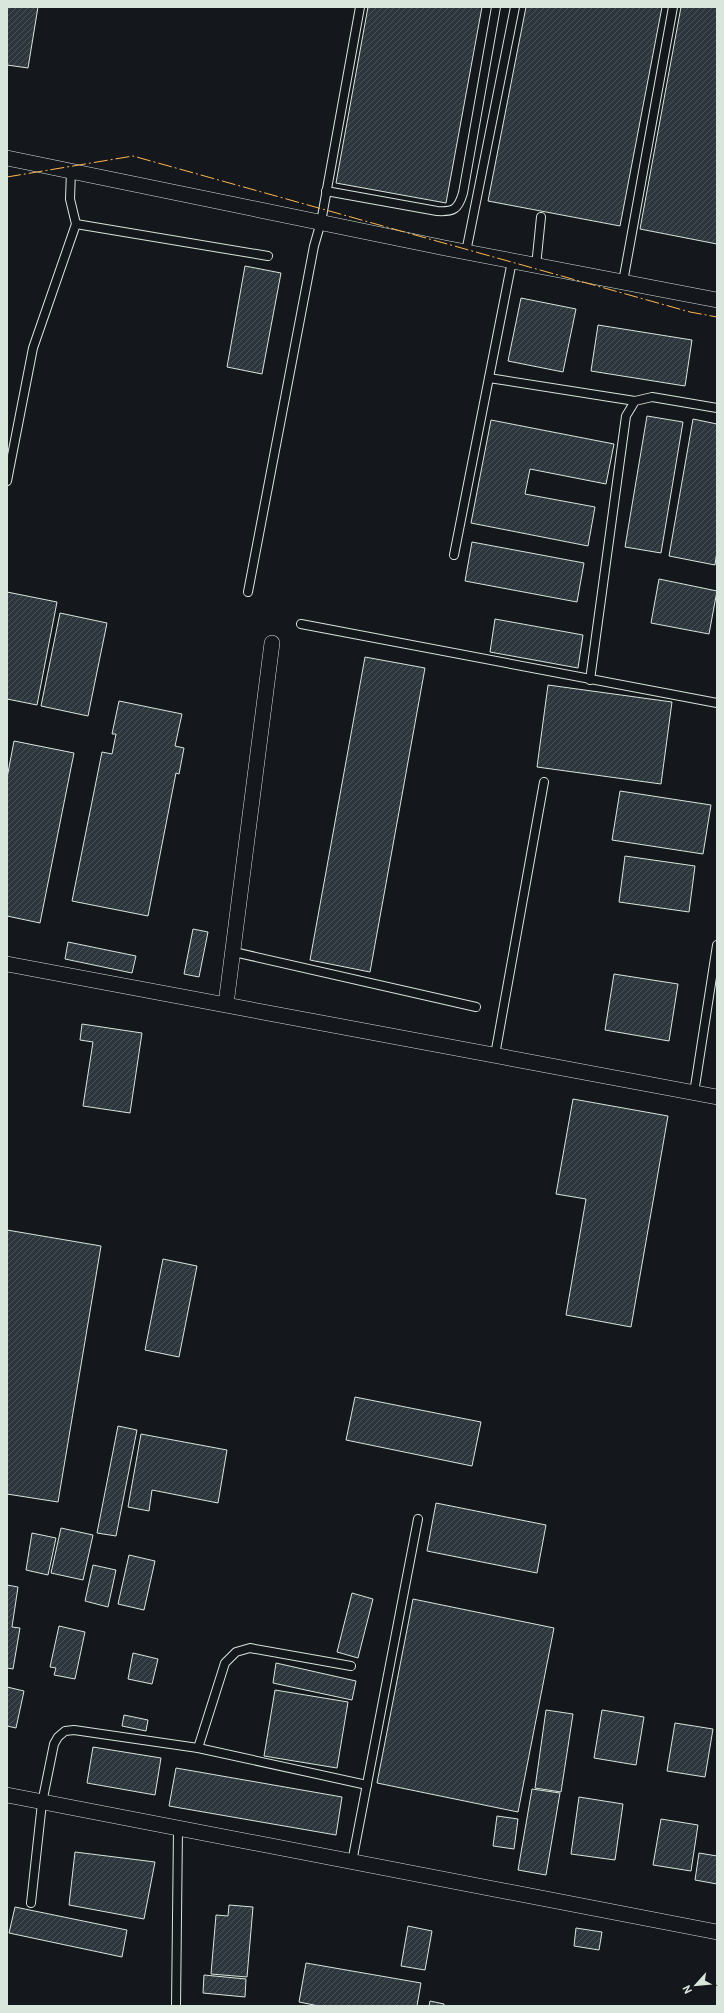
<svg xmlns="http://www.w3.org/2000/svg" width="724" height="2013" font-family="Overpass,sans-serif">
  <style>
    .building { fill: url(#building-hatch); stroke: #d8e6dc }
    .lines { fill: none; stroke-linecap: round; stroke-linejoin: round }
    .service-casing { stroke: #d8e6dc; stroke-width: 10 }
    .minor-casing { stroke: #d8e6dc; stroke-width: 16 }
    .service { stroke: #14181c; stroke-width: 8 }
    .minor { stroke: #14181c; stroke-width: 15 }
    .power { stroke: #ffb74d; stroke-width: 1; stroke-dasharray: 14 3 2 3; stroke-linecap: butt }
  </style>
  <defs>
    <pattern id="building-hatch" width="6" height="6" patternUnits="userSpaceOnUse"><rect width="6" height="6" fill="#2c363c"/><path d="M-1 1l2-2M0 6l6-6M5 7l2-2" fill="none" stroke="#4a5358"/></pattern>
  </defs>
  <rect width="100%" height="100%" fill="#14181c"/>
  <g class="building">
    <path d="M7,7h31l-10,61 -21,-3z"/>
    <path d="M368,7h114l-36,196 -110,-20z"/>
    <path d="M526,7h136l-42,219 -132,-25z"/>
    <path d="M681,7h36v237l-77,-15z"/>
    <path d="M245,266l36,7 -19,101 -35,-7z"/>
    <path d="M521,298l55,11 -13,63 -55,-11z"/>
    <path d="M598,325l94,15 -7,46 -94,-15z"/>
    <path d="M647,416l36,6 -22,131 -36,-6z"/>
    <path d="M693,419l24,5v127l-2,14 -46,-9z"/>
    <path d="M491,420l123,24 -8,40 -76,-15 -5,25 70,13 -7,39 -117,-23z"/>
    <path d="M472,542l112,21 -7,39 -112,-21z"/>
    <path d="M659,579l58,12 -8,43 -58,-11z"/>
    <path d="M7,592l50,10 -20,103 -30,-6z"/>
    <path d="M60,613l47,10 -19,93 -47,-10z"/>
    <path d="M495,619l88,16 -5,33 -88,-16z"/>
    <path d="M365,657l60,11 -55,304 -60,-12z"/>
    <path d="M548,685l124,17 -11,82 -124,-17z"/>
    <path d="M119,701l63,13 -7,32 9,2 -5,26 -3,-1 -28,143 -76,-15 30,-149 10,2 4,-20h-4z"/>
    <path d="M14,741l60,12 -34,170 -33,-7v-138z"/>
    <path d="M620,791l91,14 -8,49 -91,-14z"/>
    <path d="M625,856l70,10 -6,46 -70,-10z"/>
    <path d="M193,929l15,3 -9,45 -15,-3z"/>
    <path d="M68,942l68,14 -4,17 -67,-14z"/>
    <path d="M614,974l64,10 -9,57 -64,-11z"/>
    <path d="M82,1024l60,9 -12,80 -47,-7 10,-64 -13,-2z"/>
    <path d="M573,1099l95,17 -37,211 -65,-12 20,-116 -30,-5z"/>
    <path d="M7,1230l94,16 -43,256 -51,-8z"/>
    <path d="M163,1259l34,7 -18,91 -34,-7z"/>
    <path d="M355,1397l126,25 -9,44 -126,-26z"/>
    <path d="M118,1426l19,4 -21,106 -19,-3z"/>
    <path d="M141,1434l86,16 -9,53 -66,-13 -3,21 -21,-4z"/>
    <path d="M436,1503l110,22 -9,48 -110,-22z"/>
    <path d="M61,1528l32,7 -10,45 -32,-7z"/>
    <path d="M32,1533l24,5 -8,37 -22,-5z"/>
    <path d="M129,1555l26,6 -11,49 -26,-6z"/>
    <path d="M93,1565l23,5 -8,37 -23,-6z"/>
    <path d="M7,1585l11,2 -6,40 8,1 -7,41 -6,-1z"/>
    <path d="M352,1593l21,6 -15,59 -21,-6z"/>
    <path d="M413,1599l141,29 -36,184 -141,-29z"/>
    <path d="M59,1626l26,6 -10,47 -21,-4 2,-7 -6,-1z"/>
    <path d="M133,1653l25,6 -6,25 -24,-5z"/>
    <path d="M276,1663l80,18 -4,19 -79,-17z"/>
    <path d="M7,1687l17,4 -8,37 -9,-2z"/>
    <path d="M275,1690l73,12 -11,66 -73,-12z"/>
    <path d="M546,1710l27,4 -12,78 -26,-4z"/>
    <path d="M602,1710l42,7 -8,48 -42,-7z"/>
    <path d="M124,1715l24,5 -2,11 -24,-5z"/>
    <path d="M675,1723l38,6 -8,48 -38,-6z"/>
    <path d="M93,1747l68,11 -6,37 -68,-12z"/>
    <path d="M176,1768l166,29 -6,38 -167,-29z"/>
    <path d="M532,1789l28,4 -14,82 -28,-5z"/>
    <path d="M579,1797l44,7 -8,56 -44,-6z"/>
    <path d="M497,1816l21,3 -4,30 -21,-3z"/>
    <path d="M661,1819l37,6 -7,46 -38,-6z"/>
    <path d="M75,1852l80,10 -11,57 -75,-14z"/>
    <path d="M699,1853l18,3v28l-22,-4z"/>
    <path d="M229,1905l24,2 -6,70 -36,-3 5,-59 12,1z"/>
    <path d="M15,1907l112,23 -5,27 -113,-24z"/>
    <path d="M408,1926l24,5 -7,39 -24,-4z"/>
    <path d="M576,1928l26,4 -3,18 -25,-4z"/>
    <path d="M306,1963l115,20 -4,23h-98l-20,-4z"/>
    <path d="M204,1975l42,4 -1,18 -42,-4z"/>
    <path d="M430,2001l14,3v2h-15z"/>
  </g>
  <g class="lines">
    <defs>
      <g id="service">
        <path d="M326,191l111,20c16,1 21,-1 26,-18l33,-186"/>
        <path d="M76,224l192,32"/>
        <path d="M466,252l49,-245"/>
        <path d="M536,266l5,-49"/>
        <path d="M623,282l50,-275"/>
        <path d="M489,378l146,23"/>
        <path d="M7,481l26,-133 43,-124 -6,-25 1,-28"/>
        <path d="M454,555l58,-294"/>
        <path d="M248,592l66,-346 7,-24 39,-215"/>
        <path d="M301,624l416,79"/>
        <path d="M590,680l36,-264 9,-15 17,-4 65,11"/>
        <path d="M234,952l242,55"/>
        <path d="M495,1055l49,-273"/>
        <path d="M694,1093l23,-148"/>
        <path d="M198,1748l27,-85 11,-11 14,-4 101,18"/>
        <path d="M352,1862l66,-343"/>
        <path d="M31,1903l11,-100 12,-59 4,-7 7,-6 9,-1 124,18 169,37"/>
        <path d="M176,2006l2,-177"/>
      </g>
      <g id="minor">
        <path d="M7,158l438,90 272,52"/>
        <path d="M7,964l710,133"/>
        <path d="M226,1004l46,-361"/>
        <path d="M7,1795l710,137"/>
      </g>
    </defs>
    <use href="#service" class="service-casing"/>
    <use href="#minor" class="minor-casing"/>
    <use href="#service" class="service"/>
    <use href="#minor" class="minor"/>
    <path class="power" d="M7,177l126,-21 557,156 27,5"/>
  </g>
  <rect width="724" height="2013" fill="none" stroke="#d8e6dc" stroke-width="16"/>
  <g transform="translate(696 1985) rotate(243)" stroke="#14181c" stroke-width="3" paint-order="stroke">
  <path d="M0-3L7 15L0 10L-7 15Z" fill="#d8e6dc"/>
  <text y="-6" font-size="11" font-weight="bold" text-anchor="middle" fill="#d8e6dc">N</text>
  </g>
</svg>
